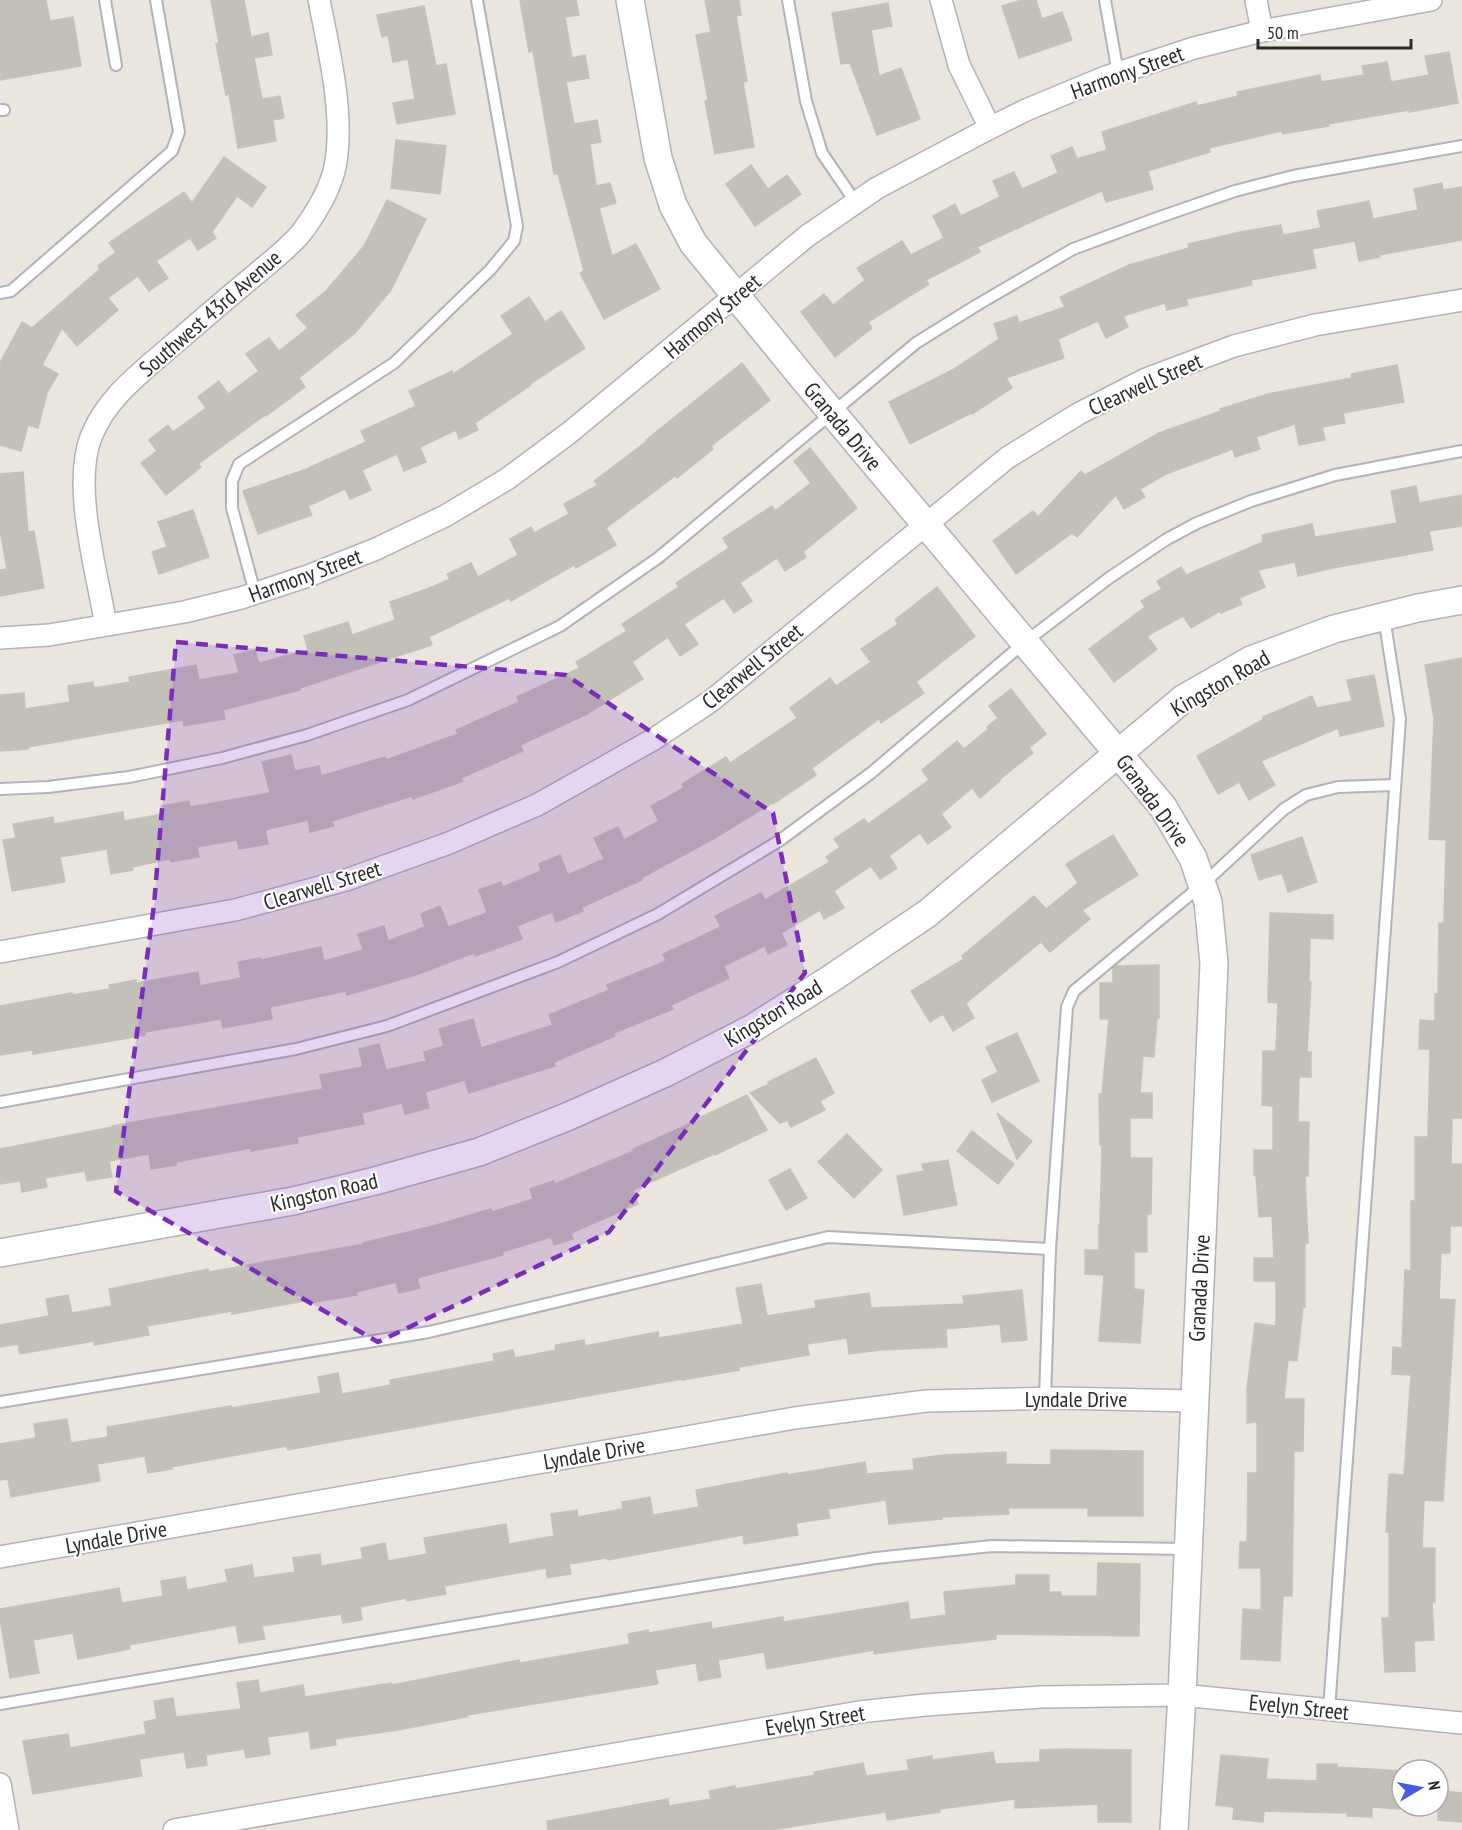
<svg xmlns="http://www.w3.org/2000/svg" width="1462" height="1830" font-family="'PT Sans Narrow',sans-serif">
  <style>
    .building { fill: #c3c0b8; stroke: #c6c2b7; stroke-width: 1.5 }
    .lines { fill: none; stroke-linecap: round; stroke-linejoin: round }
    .service-casing { stroke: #b0b2bc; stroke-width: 14 }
    .minor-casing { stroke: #b0b2bc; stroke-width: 24 }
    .tertiary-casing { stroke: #b0b2bc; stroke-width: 30 }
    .service { stroke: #fff; stroke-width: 10 }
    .minor { stroke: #fff; stroke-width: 21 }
    .tertiary { stroke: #fff; stroke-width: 27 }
    .marked { fill: #7b2cbf; fill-opacity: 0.2; stroke: #7b2cbf; stroke-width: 4.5; stroke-dasharray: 12 8; stroke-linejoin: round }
    .labels { text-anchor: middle; stroke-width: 4.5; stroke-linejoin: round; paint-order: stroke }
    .street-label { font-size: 22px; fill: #2a2a2a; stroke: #fff }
  </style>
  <rect width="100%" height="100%" fill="#eae6dd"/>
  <g class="building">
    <path d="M0,0h46l4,21 23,-4 8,49 -81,14z"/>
    <path d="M211,0h33l7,37 17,-4 4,22 -18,3 8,41 18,-3 4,22 -11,2 3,21 -38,7 -9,-54 -3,1 -10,-51 3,-1z"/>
    <path d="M520,0h56l3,15 -14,2 7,41 13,-3 4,23 -23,4 8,42 23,-4 4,22 -11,2 6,42 14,-3 6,20 -17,5 13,48 24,-12 24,45 -56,30 -24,-46 4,-2 -26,-97h-4l-21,-123 -4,1z"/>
    <path d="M705,0h34l2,15 -5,1 11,65 -4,1 11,65 -39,7 -10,-53 3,-1 -12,-65 15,-3z"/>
    <path d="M1021,0h15l6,19 20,-7 10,28 -53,18 -17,-52z"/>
    <path d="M888,3l4,23 -21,4 8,46 22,-8 19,51 -43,16 -27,-72 -9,1 -9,-51z"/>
    <path d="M424,6l12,60 10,-2 9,50 -58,10 -4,-21 22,-4 -7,-40 -15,3 -5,-27 -6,2 -5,-22z"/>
    <path d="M1449,52l9,51 -49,9v-2l-81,14 1,2 -46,8 -1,-3 -73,17 1,4 -62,19 5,18 -47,13 -4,-11 -56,24 -69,32 3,5 -54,28 3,4 -61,38 4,6 -37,29 -34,-45 23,-18 9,11 32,-25 -8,-12 45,-27 9,14 33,-17 -11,-22 22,-12 6,12 39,-19 -7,-16 21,-9 8,17 36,-16 -7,-17 21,-9 5,12 30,-9 -5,-18 94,-30 1,4 41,-10 -1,-4 83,-17 1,7 43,-7 -2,-9 25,-4 4,20 38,-7 -4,-19z"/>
    <path d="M396,140l50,6 -6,48 -49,-6z"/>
    <path d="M224,157l42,30 -14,20 -15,-11 -25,36 4,6 -18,12 -8,-12 -34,23 12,17 -19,13 -11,-15 -30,22 10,12 -41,36 -15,-18 -20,37 16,9 -11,19 -9,35 -10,-3 -7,26 -21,-6v-82l22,-41 10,6 68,-59 -2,-3 18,-14 -7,-9 23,-16 52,-35 8,11z"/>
    <path d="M751,165l17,24 19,-14 14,19 -46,32 -29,-42z"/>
    <path d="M1442,183l1,7 19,-3v53l-83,15 1,2 -21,4 -4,-20 -43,8 4,19 -65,12 1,5 -66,14 2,6 -21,5 -2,-7 -42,13 5,11 -22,11 -8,-17 -40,18 6,19 -58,20 6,10 -40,26 -1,-1 -61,31 -21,-42 65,-33 45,-30 -5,-15 23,-8 2,7 46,-16 -5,-10 69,-32 60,-17 -1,-4 52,-12 41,-7 2,10 38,-7 -4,-17 52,-10 4,18 45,-9 -4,-21z"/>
    <path d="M387,200l39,19 -35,71 -36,43 -56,45 6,9 -39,29 -1,-1 -67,49 3,3 -35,28 -25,-32 16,-12 -8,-11 19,-15 5,7 33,-24 -8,-11 21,-16 9,13 31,-23 -13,-17 23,-16 10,13 29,-23 -12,-13 30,-24 38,-45z"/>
    <path d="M529,297l16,25 16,-11 24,37 -55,36 1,1 -56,38 3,7 -19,9 -3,-9 -36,17 6,15 -22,9 -7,-17 -35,16 9,20 -21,9 -5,-10 -37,17 4,9 -54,19 -15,-43 61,-21 62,-28 -5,-11 55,-25 -7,-15 43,-20 1,3 60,-40 -12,-18z"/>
    <path d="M742,363l28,37 -59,46 2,3 -36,29 -2,-2 -69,52 10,17 -40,23 -2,-3 -63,36 -2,-3 -80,39 3,8 -132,43v2l-77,20 2,9 -41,7 -1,-6 -155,27v2l-28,2v-56l24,-2 1,16 45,-7 -2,-16 25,-4 1,6 36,-6 -1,-5 67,-12 3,15 40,-7 -5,-18 21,-5 4,13 49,-13 -4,-14 44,-14 4,13 43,-15 -5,-18 37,-13 23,-10 -3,-5 24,-11 7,14 40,-22 -8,-16 21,-12 3,6 35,-19 -5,-10 34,-19 -4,-4 53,-40 -1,-1z"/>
    <path d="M1397,365l7,37 -61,11 2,10 -23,4 3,13 -26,5 -4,-21 -39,13 4,12 -25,8 -2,-8 -67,25 -26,15 5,8 -21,12 -8,-14 -39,42 -5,-4 -56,41 -23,-33 40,-30 5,6 43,-46 4,4 74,-42 62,-22 -1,-2 48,-15 84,-16 -1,-4z"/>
    <path d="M810,448l47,60 -54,44 3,5 -21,14 -8,-13 -37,25 12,18 -18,12 -10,-15 -40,26 14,20 -18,12 -12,-19 -36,25 11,17 -56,35 -67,31 3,6 -62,27 2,3 -50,18 -1,-3 -80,25 2,5 -24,6 -2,-12 -43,10 3,14 -29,5 -2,-9 -40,7 2,10 -28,5 -1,-3 -38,8 1,3 -22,4 -4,-25 -47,8 5,25 -53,9 -9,-51 13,-2 -3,-14 40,-7 1,7 69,-12 1,9 39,-7 -2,-8 28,-5 1,6 80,-14 -8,-31 29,-7 4,16 24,-5 2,10 64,-19 1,3 72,-26 -2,-4 63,-28 -2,-5 63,-29 -4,-6 51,-31 -5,-7 57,-37 -3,-4 53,-35 -6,-10 49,-32 3,5 36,-28 -17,-22z"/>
    <path d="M23,472l5,60 6,-1 10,57 -44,8v-26l7,-1 -7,-39v-56z"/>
    <path d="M1416,486l3,17 43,-8v31l-33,5 4,19 -100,18 -35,8 -3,-14 -37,8 7,17 -26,11 3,6 -21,9 -1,-2 -29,17 -8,-12 -36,20 10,13 -43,33 -25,-33 56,-42 -4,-6 21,-12 -5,-8 24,-14 5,8 77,-33 -1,-7 50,-11 3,13 82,-14 -6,-32z"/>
    <path d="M193,510l16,47 -50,17 -7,-22 15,-5 -9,-25z"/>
    <path d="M937,587l38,49 -59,46 8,11 -43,30 -2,-4 -67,49 4,7 -43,29 -1,-1 -57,35 -74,40 1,2 -60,27 1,4 -27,11 -4,-10 -35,14 5,13 -47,17 -1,-3 -58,22 -69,20 -1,-4 -76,16 2,12 -49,9 -2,-9 -76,13v3l-51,9 -61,10v-4l-33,5v-49l72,-13v2l38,-6 -1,-4 27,-5v3l62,-11 2,14 41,-8 -3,-16 22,-4 1,2 60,-13 3,14 39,-11 -5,-16 26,-8 4,15 37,-14 -4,-13 19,-8 8,21 39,-14 -8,-23 22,-8 2,5 38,-16 -2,-7 21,-9 8,20 36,-16 -10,-21 24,-11 6,13 35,-19 -8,-15 33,-18 -2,-4 44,-27 4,6 67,-45 -7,-10 40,-30 6,8 35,-24 -10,-13 37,-25 -3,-4z"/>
    <path d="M1462,658v460h-10l-1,46h11v62h-12v27h-9l-2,46 16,1 -12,201 -19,-1 -2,48h13v54h-3l2,38 -20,1 1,30 -30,1 -3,-54h7v-86h-3l3,-58 15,1 7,-100 -19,-1 1,-27 9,1 3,-78 6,1v-70h4v-64h13l2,-88h-11l1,-29 15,1v-27h3l1,-71h5l2,-83 -17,-1 5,-120 -9,-54z"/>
    <path d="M1374,675l10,51 -44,10 -2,-8 -77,33 14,24 -26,15 -10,-18 -21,12 -21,-38 67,-37 -1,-2 49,-21 5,12 35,-7 -5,-21z"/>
    <path d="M1011,689l35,45 -17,14 4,5 -34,27 1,1 -20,17 -8,-10 -31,26 10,13 -23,17 -8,-11 -31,23 8,12 -17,11 -9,-13 -37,25 10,17 -20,11 -4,-9 -39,23 6,12 -19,9 -3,-8 -41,20 5,12 -58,27 2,4 -59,24 1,3 -61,26 1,4 -86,27 -4,-13 -40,12 4,16 -24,6 -3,-11 -40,10 2,11 -67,13 1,6 -47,8v-3l-75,14v3l-25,4 -2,-15 -40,7 3,16 -25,4 -2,-10 -40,7 2,9 -25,5 -2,-11 -20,3v-35l112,-22v-1l211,-37 -3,-14 43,-8 -4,-18 20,-5 7,26 40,-9 -2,-9 20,-6 -5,-17 34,-10 8,29 72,-23 -4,-10 60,-25 -2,-5 59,-24 -3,-7 58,-27 -6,-11 46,-23 4,7 65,-38 -4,-5 14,-10 -6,-8 30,-20 4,5 61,-44 -7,-10 35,-29 7,8 24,-20 -1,-2 11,-9 -9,-12z"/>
    <path d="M1113,835l25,40 -56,35 8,9 -40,33 -9,-10 -75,61 8,15 -21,13 -10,-17 -13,8 -19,-31 53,-32 -2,-3 72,-60 12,13 32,-26 -12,-19z"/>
    <path d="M1302,837l15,45 -29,10 -6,-19 -23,7 -8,-25z"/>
    <path d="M1270,913l63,2v24l-23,-1 -1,44h2l-4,70h4v25h-12l-1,45h11l-1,54h-3l3,67h-3v64h-2l-6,54 -9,-1 -4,39h20l-1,52h-9l-2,145h-9l-3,65 -39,-2 2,-50 18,1v-42h-22l1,-26h7l1,-69h9v-51l-10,1v-34l8,-66 21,3v-45h-22v-23h20l-2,-42 -13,1 -3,-42h-2v-25h19v-44l-11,-1 1,-54h13l2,-48 -10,-1z"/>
    <path d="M1159,965v53h-2l-3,39 -11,-1 -3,37h12v25h-22v40h22l-1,56h-4v38h-13v37l10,1 -4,53 -41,-2 5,-66 -19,-1v-24h14v-25h1l2,-80h-2l-1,-51h3l7,-75h-9v-36h13v-15l3,-2z"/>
    <path d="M1017,1033l22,48 -47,21 -10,-22 16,-8 -12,-25z"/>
    <path d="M816,1058l18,35 -14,8 5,9 -34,17 -4,-7 -7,3 -30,-30 19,-9 -1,-2z"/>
    <path d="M747,1095l20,35 -52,25 -1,-1 -81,36 5,14 -67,29 2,6 -19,6 -3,-8 -49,15 1,3 -86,23 3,10 -21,5 -3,-11 -40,10 1,3 -46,8 -1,-3 -78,14v-3l-85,15 2,9 -55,10v-4l-74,13 -2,-10 -18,3v-22l49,-9 -3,-17 22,-4 4,18 40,-7 -3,-17 99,-20 1,3 155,-28 -1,-1 70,-17 58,-17 1,3 41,-13 -3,-10 24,-8 1,3 79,-33 -1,-2 65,-29 -1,-1z"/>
    <path d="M997,1113l35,28 -15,18z"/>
    <path d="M972,1131l42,33 -16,20 -41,-33z"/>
    <path d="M847,1134l35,36 -28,28 -36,-36z"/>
    <path d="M948,1160l9,45 -53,10 -7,-39 27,-5 -2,-7z"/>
    <path d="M790,1169l17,29 -21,12 -17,-30z"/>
    <path d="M761,1284l6,32 49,-8 -1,-7 54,-8 2,15 93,-4 -1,-8 59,-6 5,50 -25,2 -2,-18 -54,5 1,18 -67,3 -31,4 -2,-16 -40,6 2,11 -70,12v3l-57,10v-1l-394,71 -1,-4 -116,21 1,2 -24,4 -3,-17 -48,8 3,17 -89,16 -3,-18 -8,1v-36l36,-6 -2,-14 33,-5 4,24 37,-6 -1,-10 124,-21v2l90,-15 -3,-16 20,-4 4,21 49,-9 -1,-5 104,-19 -1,-7 20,-4 2,8 41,-8 -1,-5 29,-5 1,6 73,-14 1,6 84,-14 -7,-36z"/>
    <path d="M1051,1450l92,1v65h-55v-8h-80l1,6 -67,3v2l-53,5 -3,-24 -58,9 2,9 -34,5 2,12 -54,9 -1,-9 -135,25 -1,-2 -38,6 2,10 -24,4 -1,-10 -102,18 2,8 -39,7 -1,-3 -46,9 2,13 -19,3 -2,-9 -79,12 3,13 -26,4 -3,-18 -107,20 1,4 -52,10 -5,-26 -40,7 6,33 -29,5 -10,-59v-10l119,-21 3,15 41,-7 -2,-15 24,-4 2,13 41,-8 -3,-12 27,-5 2,13 41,-6 -2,-14 27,-4 1,12 42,-7 -2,-11 24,-5 3,18 39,-7 -3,-16 82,-14 3,20 45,-8 -3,-22 26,-4 1,7 45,-8 -1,-7 28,-5 3,18 46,-8 -3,-17 91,-17v2l78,-13 2,12 47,-4 -1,-11 31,-4 62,-3v12l45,1z"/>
    <path d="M1098,1563l42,1 -1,72 -143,-2v5l-63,7 -59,8v-4l-107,19 -3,-17 -46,8 3,17 -22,4 -3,-18 -41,7 3,14 -191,31v2l-69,13 -63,9 1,6 -25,4 -2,-18 -42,6 3,17 -24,4 -2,-9 -38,6 1,10 -20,3 -3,-16 -45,7 3,17 -109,18 -10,-53 45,-7 2,14 76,-14 -2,-12 13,-3 -3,-18 19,-3 3,19 65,-8 -4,-26 21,-3 2,13 43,-8 2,12 86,-14 1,2 127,-25 1,3 110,-19 -2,-10 20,-4 1,3 62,-11 1,7 71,-12v5l125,-20 2,18 36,-5 -2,-23 72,-7v-10h33v17h12v4h36z"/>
    <path d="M1065,1749l66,1v72h-33v-18l-83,4v-9l-75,10v3l-53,8 -1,-8 -116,18h-222l-1,-9 121,-22 1,7 42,-7 -2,-8 26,-5v3l80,-14 -1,-3 49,-9 3,13 43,-6 -2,-10 25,-4v4l61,-8 2,12 45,-2v-12z"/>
    <path d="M1221,1755l47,4 -2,20 51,2v-17h20v3l65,4 -2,38 -28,-2v10l-25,-1v-3l-83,-2 -1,11 -30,-3 1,-12 -18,-2z"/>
    <path d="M1438,1790l24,3v29l-24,-2z"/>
  </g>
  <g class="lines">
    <defs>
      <g id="service">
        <path d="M105,0l11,65"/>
        <path d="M788,0l18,101 16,52 34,50"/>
        <path d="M1105,0l13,73"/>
        <path d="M0,110h4"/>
        <path d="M0,293l11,-2 161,-140 7,-19 -23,-132"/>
        <path d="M255,593l-23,-85v-27l7,-17 155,-101 96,-93 24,-29 3,-15 -40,-226"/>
        <path d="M0,789l48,-2 81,-10 93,-19 85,-23 101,-35 152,-74 98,-68 258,-215 61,-38 96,-56 84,-31 78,-27 58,-15 169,-30"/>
        <path d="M0,1102l296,-53 91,-23 171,-64 100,-48 121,-73 92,-68 154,-131 84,-64 58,-39 30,-16 54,-22 84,-26 127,-24"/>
        <path d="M1045,1398l5,-149 17,-242 7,-16 129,-107 81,-75 22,-14 32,-8 57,-2"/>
        <path d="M0,1402l429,-70 399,-95 222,12"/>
        <path d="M0,1704l579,-98 297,-48 116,-12 195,3"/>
        <path d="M1329,1710l71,-991 -16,-102"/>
      </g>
      <g id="minor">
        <path d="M941,0l18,65 31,63"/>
        <path d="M1256,0l6,31"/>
        <path d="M106,625c-9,-52 -34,-139 -15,-188 15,-38 48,-63 77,-88 29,-25 58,-50 87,-74 15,-13 34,-27 47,-43 14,-19 28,-42 33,-65 10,-51 -6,-116 -16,-167"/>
        <path d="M0,638l49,-3 135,-23 57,-14 67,-22 68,-27 69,-33 62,-37 62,-46 238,-197 70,-48 113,-60 36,-18 77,-32 91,-30 68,-17 169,-31"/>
        <path d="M0,952l235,-42 111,-30 103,-37 88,-38 117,-66 57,-38 296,-243 71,-44 68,-35 88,-33 81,-21 147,-25"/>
        <path d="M0,1557l795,-139 131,-17 132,-3 136,3"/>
        <path d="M0,1784l8,46"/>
        <path d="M174,1830l685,-118 66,-7 116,-8 141,-2 280,28"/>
      </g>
      <g id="tertiary">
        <path d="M630,0l28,158 15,47 20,38 110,135 360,429 30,51 15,44 6,61 -32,732 -8,135"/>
        <path d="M0,1253l293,-52 82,-20 104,-29 90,-36 96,-43 88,-45 76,-48 99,-67 255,-214 68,-39 83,-31 84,-21 44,-8"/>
      </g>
    </defs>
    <use href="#service" class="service-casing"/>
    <use href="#minor" class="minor-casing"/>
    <use href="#tertiary" class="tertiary-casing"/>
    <use href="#service" class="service"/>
    <use href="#minor" class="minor"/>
    <use href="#tertiary" class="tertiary"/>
  </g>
  <path class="marked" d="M176,642l390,33 207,138 32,160 -196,259 -231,110 -262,-151 38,-286z"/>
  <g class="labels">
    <g class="street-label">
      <text transform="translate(1127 72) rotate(-20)" y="8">Harmony Street</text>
      <text transform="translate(210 313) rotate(-41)" y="8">Southwest 43rd Avenue</text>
      <text transform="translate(712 316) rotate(-40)" y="8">Harmony Street</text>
      <text transform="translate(1145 384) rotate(-24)" y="8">Clearwell Street</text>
      <text transform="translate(843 426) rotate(50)" y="8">Granada Drive</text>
      <text transform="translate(305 575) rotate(-20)" y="8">Harmony Street</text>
      <text transform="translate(752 666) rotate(-39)" y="8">Clearwell Street</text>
      <text transform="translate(1220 683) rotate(-30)" y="8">Kingston Road</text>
      <text transform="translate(1153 800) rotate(54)" y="8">Granada Drive</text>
      <text transform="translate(322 885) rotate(-17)" y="8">Clearwell Street</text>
      <text transform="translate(773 1013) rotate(-31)" y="8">Kingston Road</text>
      <text transform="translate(324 1192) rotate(-13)" y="8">Kingston Road</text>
      <text transform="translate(1199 1288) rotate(-87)" y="8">Granada Drive</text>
      <text x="1076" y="1407">Lyndale Drive</text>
      <text transform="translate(594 1453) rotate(-10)" y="8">Lyndale Drive</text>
      <text transform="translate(116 1537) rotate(-10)" y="8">Lyndale Drive</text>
      <text transform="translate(1299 1707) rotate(6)" y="8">Evelyn Street</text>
      <text transform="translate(815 1720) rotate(-9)" y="8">Evelyn Street</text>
    </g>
  </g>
  <g transform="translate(1420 1788) rotate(80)"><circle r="28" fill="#ffffff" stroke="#aaaaaa" stroke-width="1.5"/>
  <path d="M0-4.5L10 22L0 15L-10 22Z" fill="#4b59e9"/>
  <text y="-9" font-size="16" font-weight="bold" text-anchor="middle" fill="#2a2a2a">N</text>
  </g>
  <path d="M1258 39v9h153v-9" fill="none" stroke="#2a2a2a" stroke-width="3"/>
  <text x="1267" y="39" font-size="18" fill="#2a2a2a" stroke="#ffffff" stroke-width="4.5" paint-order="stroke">50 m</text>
</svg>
